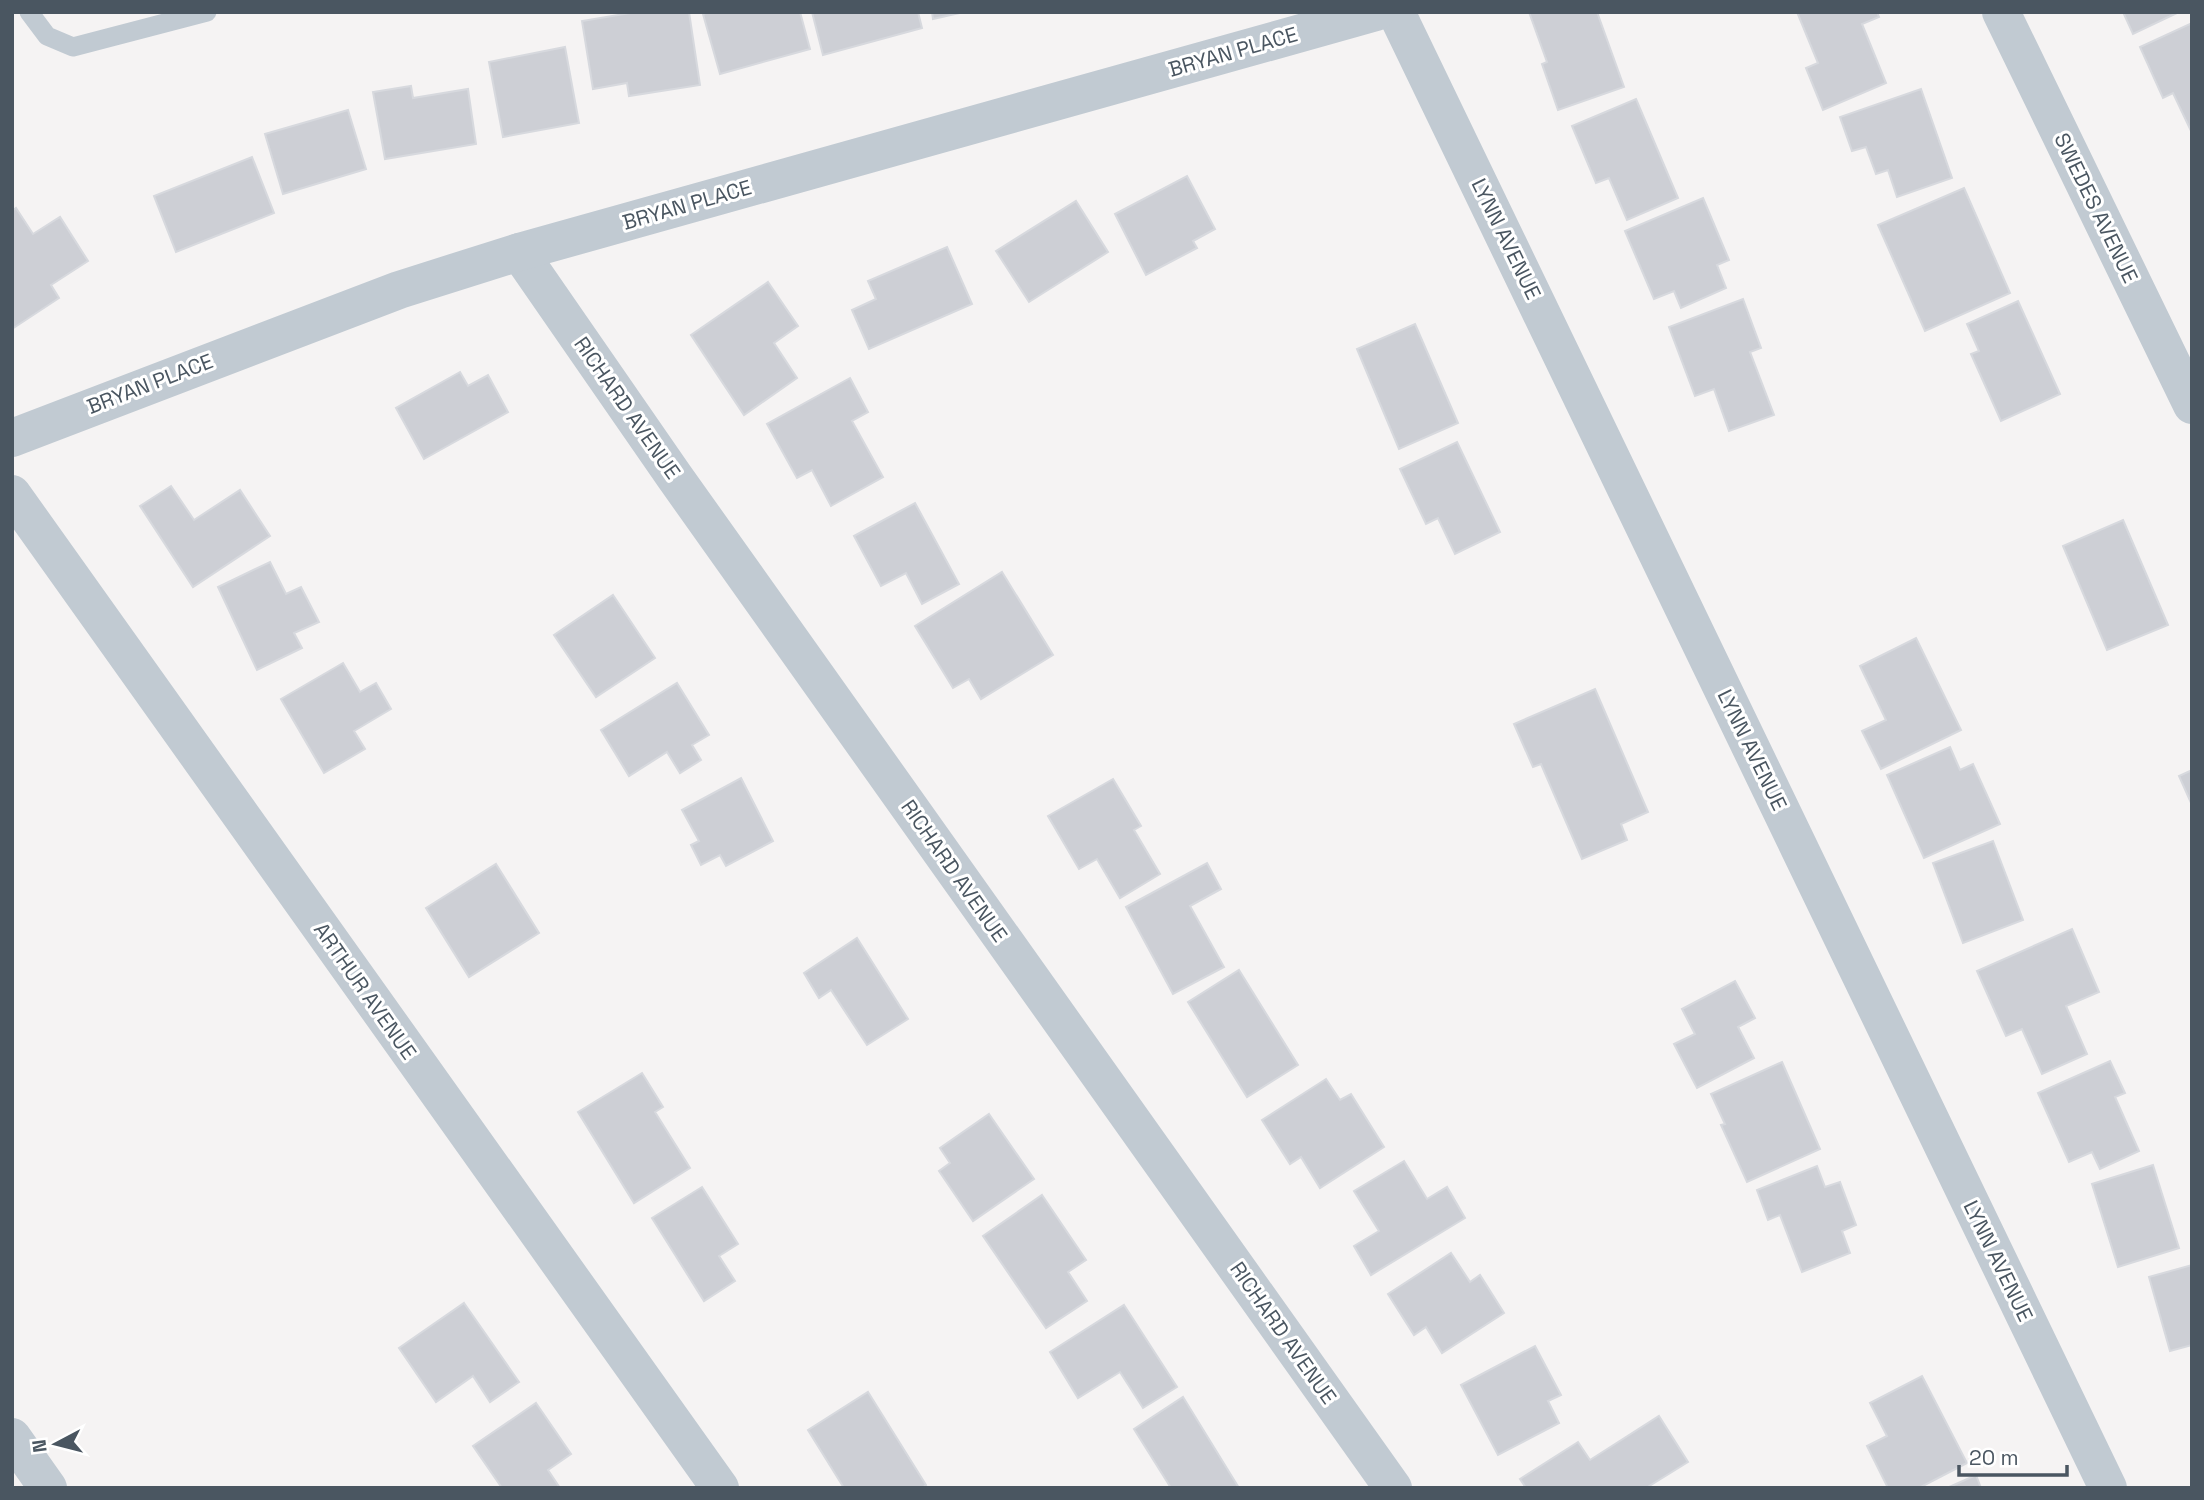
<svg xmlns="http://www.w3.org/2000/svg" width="2204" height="1500" font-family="'Space Grotesk',sans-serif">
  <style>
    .building { fill: #cdcfd5; stroke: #d7d9de; stroke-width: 2 }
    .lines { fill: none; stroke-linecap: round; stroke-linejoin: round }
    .service { stroke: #c1cad2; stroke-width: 19 }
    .minor { stroke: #c1cad2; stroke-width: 38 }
    .labels { text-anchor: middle; stroke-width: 6; stroke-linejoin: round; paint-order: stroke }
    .street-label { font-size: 21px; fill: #4a5661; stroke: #fff }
  </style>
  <rect width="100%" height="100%" fill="#f5f3f3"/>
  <g class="building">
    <path d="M636,12h53l11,73 -71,11 -2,-13 -34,6 -11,-68z"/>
    <path d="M708,12h92l10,37 -90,25 -17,-60z"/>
    <path d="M812,12h106l4,16 -99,27z"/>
    <path d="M932,12h32l-31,7z"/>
    <path d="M1529,12h68l27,75 -66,23 -16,-46 5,-2z"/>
    <path d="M1797,12h80l2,5 -17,7 24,59 -63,27 -17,-42 12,-5z"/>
    <path d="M2123,12h56l-46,22z"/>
    <path d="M2192,23v110l-19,-40 -10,5 -23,-51z"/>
    <path d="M565,47l14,76 -76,14 -14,-75z"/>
    <path d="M411,86l2,12 55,-9 8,55 -91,15 -12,-67z"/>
    <path d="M1921,89l31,89 -55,19 -9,-27 -12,4 -10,-27 -14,4 -12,-34z"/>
    <path d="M1636,99l42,99 -51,22 -18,-42 -13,5 -24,-57z"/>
    <path d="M348,110l18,59 -83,25 -18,-60z"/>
    <path d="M252,157l22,56 -98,39 -22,-56z"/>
    <path d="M1187,176l28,53 -22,12 4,7 -51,27 -31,-61z"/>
    <path d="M1964,188l46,105 -85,38 -47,-106z"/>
    <path d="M1703,198l26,62 -12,5 9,23 -45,20 -7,-17 -20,8 -29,-68z"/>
    <path d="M1076,201l32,51 -79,50 -33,-51z"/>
    <path d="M16,208l17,26 27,-17 28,44 -37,24 8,13 -47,31v-118z"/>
    <path d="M947,247l25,57 -103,45 -17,-39 24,-11 -8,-18z"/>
    <path d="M768,282l30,44 -24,17 23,35 -53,37 -53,-80z"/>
    <path d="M1743,299l18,49 -11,4 24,63 -45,16 -15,-42 -19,7 -26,-69z"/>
    <path d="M2018,301l42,93 -59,27 -30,-67 8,-3 -12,-27z"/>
    <path d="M1415,324l43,99 -59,26 -42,-100z"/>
    <path d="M460,372l8,14 20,-11 20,37 -84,47 -28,-51z"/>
    <path d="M850,378l18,34 -16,9 31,56 -52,29 -19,-36 -15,8 -30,-54z"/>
    <path d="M1457,442l43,90 -45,22 -17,-36 -12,6 -26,-55z"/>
    <path d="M171,486l23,34 46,-30 30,46 -77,51 -53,-81z"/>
    <path d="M915,503l44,81 -37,20 -16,-31 -25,13 -27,-50z"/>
    <path d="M2123,520l45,105 -61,25 -44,-104z"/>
    <path d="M270,562l16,32 15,-7 18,35 -25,11 8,15 -45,22 -39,-83z"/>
    <path d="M1002,572l51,83 -72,44 -12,-20 -16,9 -38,-62z"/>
    <path d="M613,595l42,63 -59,39 -42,-62z"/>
    <path d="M1916,638l45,92 -80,39 -19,-38 24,-11 -26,-54z"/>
    <path d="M343,663l17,29 16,-9 15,26 -37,22 11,18 -41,24 -43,-74z"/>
    <path d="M677,683l32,52 -17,10 9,15 -21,13 -13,-21 -38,24 -28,-46z"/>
    <path d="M1595,689l53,123 -27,12 6,16 -45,19 -41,-95 -8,3 -19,-43z"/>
    <path d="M1950,747l10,23 13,-6 27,60 -76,34 -37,-83z"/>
    <path d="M2192,770v35l-13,-29z"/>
    <path d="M741,778l32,63 -47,25 -6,-11 -19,10 -10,-20 8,-4 -17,-31z"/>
    <path d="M1113,779l28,47 -7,4 26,44 -40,24 -23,-39 -18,10 -31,-53z"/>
    <path d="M1993,841l30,79 -60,23 -30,-80z"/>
    <path d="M1207,863l14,26 -31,17 34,61 -51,27 -47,-87z"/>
    <path d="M496,864l43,69 -70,44 -43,-69z"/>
    <path d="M2072,929l27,63 -33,14 21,48 -45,20 -20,-45 -16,7 -29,-65z"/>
    <path d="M857,938l51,81 -41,26 -36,-55 -12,8 -15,-25z"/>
    <path d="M1239,970l59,95 -51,32 -59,-95z"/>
    <path d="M1735,981l20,37 -17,9 16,31 -57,30 -23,-44 21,-10 -13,-25z"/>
    <path d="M2110,1061l15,32 -10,4 24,54 -39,18 -8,-17 -23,10 -31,-69z"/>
    <path d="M1782,1062l38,87 -73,33 -26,-57 4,-1 -14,-30z"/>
    <path d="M642,1073l21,34 -8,5 35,56 -56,35 -56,-91z"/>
    <path d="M1326,1079l14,21 11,-6 33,53 -64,41 -19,-31 -11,7 -28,-44z"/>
    <path d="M989,1114l45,65 -61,42 -34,-50 11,-8 -10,-15z"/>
    <path d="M1404,1161l23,38 20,-12 18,31 -94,57 -17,-29 25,-15 -25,-40z"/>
    <path d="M2153,1165l26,83 -61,19 -26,-83z"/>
    <path d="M1817,1166l8,21 15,-5 16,43 -14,6 8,22 -48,19 -22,-57 -12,5 -11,-30z"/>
    <path d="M702,1187l36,57 -19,12 16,25 -31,20 -52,-83z"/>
    <path d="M1042,1195l44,65 -18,12 19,29 -41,27 -63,-92z"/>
    <path d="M1451,1253l19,29 10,-7 24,38 -62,40 -16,-26 -12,8 -26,-41z"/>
    <path d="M2192,1265v80l-22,6 -21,-74z"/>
    <path d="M464,1303l55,79 -29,20 -17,-26 -37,26 -37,-54z"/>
    <path d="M1124,1305l53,82 -34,21 -23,-36 -42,26 -28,-46z"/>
    <path d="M1535,1346l26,49 -13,6 11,22 -61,32 -37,-70z"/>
    <path d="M1922,1376l45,87 -48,25h-31l-21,-42 20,-10 -17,-33z"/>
    <path d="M868,1392l58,93 -4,3h-78l-36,-58z"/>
    <path d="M1183,1397l56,91h-68l-37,-59z"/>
    <path d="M536,1403l35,51 -23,16 12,18h-58l-29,-42z"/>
    <path d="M1659,1416l29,46 -42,26h-120l-6,-9 58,-37 12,18z"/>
    <path d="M1976,1475l5,13h-34z"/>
  </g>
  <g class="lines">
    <path class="service" d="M29,12l18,24 26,11 134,-35"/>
    <g class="minor">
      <path d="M1396,12l712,1476"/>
      <path d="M2001,12l191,393"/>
      <path d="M519,252l155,224 719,1012"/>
      <path d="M12,438l387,-148 120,-38 857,-240"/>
      <path d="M12,494l708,994"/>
      <path d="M12,1437l36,51"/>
    </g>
  </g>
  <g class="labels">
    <g class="street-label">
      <text transform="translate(1233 52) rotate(-16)" y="7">BRYAN PLACE</text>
      <text transform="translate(687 205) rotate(-16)" y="7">BRYAN PLACE</text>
      <text transform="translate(2096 208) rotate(64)" y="7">SWEDES AVENUE</text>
      <text transform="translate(1506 239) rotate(64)" y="7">LYNN AVENUE</text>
      <text transform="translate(150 384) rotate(-21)" y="7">BRYAN PLACE</text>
      <text transform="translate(627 408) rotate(55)" y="7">RICHARD AVENUE</text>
      <text transform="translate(1752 750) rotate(64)" y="7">LYNN AVENUE</text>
      <text transform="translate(954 871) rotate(55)" y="7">RICHARD AVENUE</text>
      <text transform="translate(365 991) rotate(55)" y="7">ARTHUR AVENUE</text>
      <text transform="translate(1998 1261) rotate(64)" y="7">LYNN AVENUE</text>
      <text transform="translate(1283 1333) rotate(55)" y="7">RICHARD AVENUE</text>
    </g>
  </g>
  <rect width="2204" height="1500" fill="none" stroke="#4a5661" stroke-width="28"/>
  <g transform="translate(56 1444) rotate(263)" stroke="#ffffff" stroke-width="5" paint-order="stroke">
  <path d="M0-5L12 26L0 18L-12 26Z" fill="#4a5661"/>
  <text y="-10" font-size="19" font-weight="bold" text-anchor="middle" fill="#4a5661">N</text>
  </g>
  <path d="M1959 1465v10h108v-10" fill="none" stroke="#4a5661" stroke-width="3.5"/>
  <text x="1969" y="1465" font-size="21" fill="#4a5661" stroke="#ffffff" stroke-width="5" paint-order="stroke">20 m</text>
</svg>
